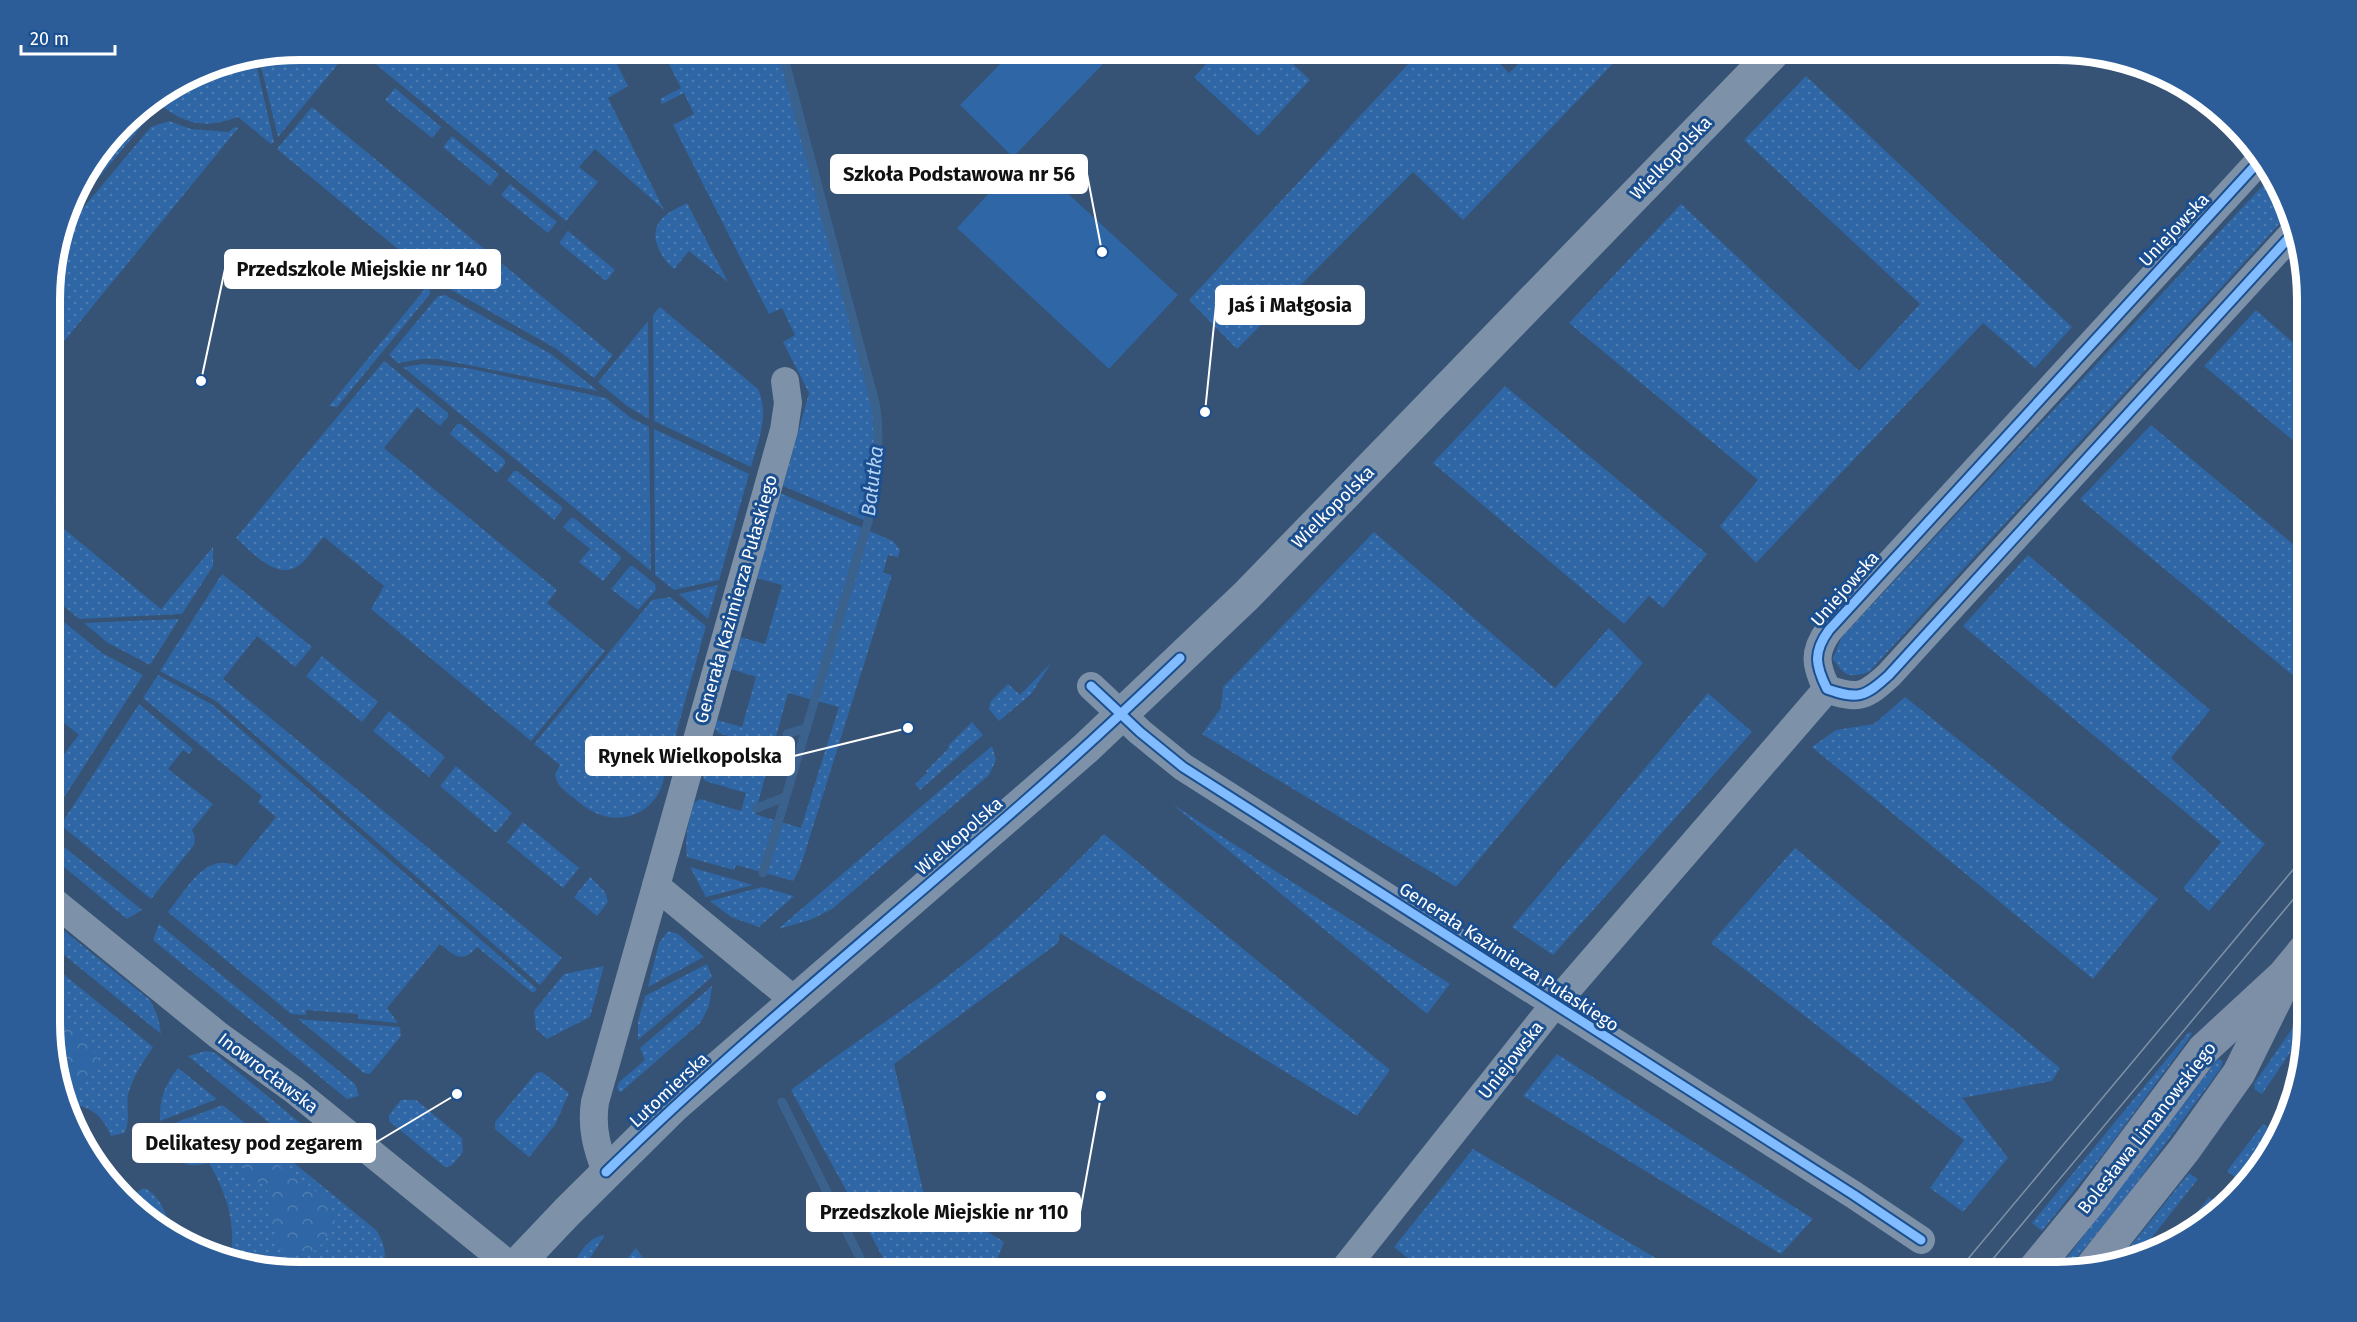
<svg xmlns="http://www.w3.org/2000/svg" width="2357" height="1322" font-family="'Fira Sans',sans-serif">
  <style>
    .grass { fill: url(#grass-dots); fill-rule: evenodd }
    .forest { fill: url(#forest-crowns) }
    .pitch { fill: #2f66a5 }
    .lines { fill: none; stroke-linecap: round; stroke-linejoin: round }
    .stream { stroke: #3b618d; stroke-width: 9 }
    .minor { stroke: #7d92a8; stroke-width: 28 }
    .tertiary { stroke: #7d92a8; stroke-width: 33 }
    .primary { stroke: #7d8ea7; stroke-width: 33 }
    .tram { stroke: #7e92a7; stroke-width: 1.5 }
    .cycleway-casing { stroke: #1b4f8f; stroke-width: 13 }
    .cycleway { stroke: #80bcff; stroke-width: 9 }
    .labels { text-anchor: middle; stroke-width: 6; stroke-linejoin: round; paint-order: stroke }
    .street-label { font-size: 18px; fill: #fff; stroke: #1b4f8f }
    .water-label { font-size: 20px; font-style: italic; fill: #b5d3f5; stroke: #1b4f8f }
    .rim { fill: none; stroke: #fff; stroke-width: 8 }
    .leader { fill: none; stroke: #fff; stroke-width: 2 }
    .callout-dot { fill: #fff; stroke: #1b4f8f; stroke-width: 2 }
    .callout { fill: #fff; stroke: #fff; stroke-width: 2 }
    .callout-label { font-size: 20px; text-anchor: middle; font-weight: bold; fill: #111 }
  </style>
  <defs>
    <pattern id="grass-dots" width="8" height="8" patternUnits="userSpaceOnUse" patternTransform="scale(1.5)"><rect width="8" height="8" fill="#2f66a5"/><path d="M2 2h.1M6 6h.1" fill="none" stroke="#4e7db2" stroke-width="1.8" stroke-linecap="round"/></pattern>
    <pattern id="forest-crowns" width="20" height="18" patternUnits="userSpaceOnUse" patternTransform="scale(1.5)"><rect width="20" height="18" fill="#2f66a5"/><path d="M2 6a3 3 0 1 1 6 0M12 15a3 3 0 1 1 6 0" fill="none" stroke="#4e7db2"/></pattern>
  </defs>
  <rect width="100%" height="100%" fill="#365274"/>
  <g class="grass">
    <path d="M300,50h39l8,3 -69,84 -19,-79z"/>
    <path d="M382,50h201l5,9 22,-9 18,36 -20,12 56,112 -69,-61 -16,18 19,15 -32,39 -194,-160z"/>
    <path d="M662,50h120l94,358c5,40 1,75 -8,114l-85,-36 26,-93 -26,-51 12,-7 -13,-27 -13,6 -96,-189 21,-11 -10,-21 -22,11 -2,-5 21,-11z"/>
    <path d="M1219,50h59l32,30 -52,56 -64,-59z"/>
    <path d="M1401,50h86l22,23 23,-23h94l-163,170 -50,-48 -176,177 -48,-49 223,-240z"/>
    <path d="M255,59l19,83 -3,2 -33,-27c-36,13 -54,7 -84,-17l51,-32z"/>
    <path d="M1806,76l266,251 -37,41 -52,-45 -227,240 -36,-37 38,-46 -189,-157 112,-119 178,167 61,-67 -176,-164z"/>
    <path d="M395,88l46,39 -9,11 -47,-38z"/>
    <path d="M148,104l7,6 -87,105 8,-26 59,-77z"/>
    <path d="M312,107l301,248 -19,23 -39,-30 -116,-65 -162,-134z"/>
    <path d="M169,121l22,8 38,3 4,-4 6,-1 -187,229v-88l5,-19 20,-22 -5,-6 79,-94z"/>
    <path d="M452,136l47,38 -9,12 -47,-39z"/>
    <path d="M2274,180l14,28 -5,12 -414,452c-20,6 -24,5 -36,-13l8,-21 426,-457z"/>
    <path d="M510,184l47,38 -9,11 -47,-38z"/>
    <path d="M687,203l41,79 -39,-31 -15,18c-15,-13 -29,-38 -8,-54 6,-5 14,-8 21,-12z"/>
    <path d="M568,231l47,39 -9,11 -47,-38z"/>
    <path d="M429,284l1,10 -93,113 -8,-1z"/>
    <path d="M445,295l106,59 47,37 -160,-32h-16l-24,4 -9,-8 49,-59z"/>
    <path d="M660,307l98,82c12,26 0,52 -7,78l-97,-46 -1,-106z"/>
    <path d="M2256,310l51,45v97l-103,-86z"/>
    <path d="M648,321l1,98 -22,-13 -29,-24z"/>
    <path d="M384,361l64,52v4l-8,9 -23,-19 -33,41 173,142 -10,13 58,48 -74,90 -160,-132 13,-23 -60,-49c-7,7 -14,17 -21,25 -23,23 -50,-9 -67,-24z"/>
    <path d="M423,364l44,4 139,30 25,20 18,9 2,144 -248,-204z"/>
    <path d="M1505,386l202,168 -44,54 -14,-12 -25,28 -191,-161z"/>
    <path d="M457,424h4l44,36v4l-8,9 -47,-39z"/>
    <path d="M2151,425l156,131v131l-227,-188z"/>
    <path d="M654,429l95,45 -30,106 -45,10 -19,-15z"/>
    <path d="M514,471h3l45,36v3l-8,10 -47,-40z"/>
    <path d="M780,493l113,48 7,9 -2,7 -10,-2 -5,18 9,2 -92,293 -7,13 -57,-16 -2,5 -47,-13c-3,-20 2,-36 7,-54l6,-4 41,12 5,-18 -41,-12 -3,-6 6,-20 5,-4 41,12 6,-18 -42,-12 -3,-6 2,-7 25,7 14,-50 -25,-8 9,-32 25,7 17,-59 -25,-7zM788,693l51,14 -38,121 -46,-14z"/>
    <path d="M571,518h3l46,38 1,3 -18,22 -24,-19 11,-13 -27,-22z"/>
    <path d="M52,519l109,90 52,-62v19l-31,48 -103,5 -27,-23z"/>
    <path d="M1374,532l181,156 54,-60 34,35 -187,224 -254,-153 19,-26 2,-21z"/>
    <path d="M2028,555l182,155 -39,48 94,86 -56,67 -26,-23 38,-46 -258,-216z"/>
    <path d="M630,566h3l22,18 1,6 -18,20 -27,-21z"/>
    <path d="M222,574l90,73 -17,20 -38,-31 -34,43 339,279 -22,27 -324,-284 -56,-30z"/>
    <path d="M718,585l-10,34 -29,-25z"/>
    <path d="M670,597l36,29 -45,162c-10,25 -38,36 -63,26 -10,-4 -18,-11 -27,-18 -7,-6 -15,-11 -16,-22l5,-9 -26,-21 118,-144z"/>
    <path d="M52,612l50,41 41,22 -91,141v-47l27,-34 -27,-22z"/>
    <path d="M179,619l-29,46 -42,-22 -24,-20z"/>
    <path d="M322,656l56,46 -16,20 -56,-46z"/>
    <path d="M1052,662l-21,32 -32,27 -10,-12 2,-8 17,-17 12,11z"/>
    <path d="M158,675l55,30 324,284 -4,4 -56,-46c-15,17 -22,9 -37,-3l-53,64 11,15 -40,-4v-5l-52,-4v5l-15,-1 -123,-102c17,-20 37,-61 68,-46l40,-49 -18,-15 4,-6 -119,-98z"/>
    <path d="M1708,693l44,39 -199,223 -41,-28z"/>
    <path d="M1905,697l253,202 -65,80 -281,-232 24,-17 38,-6z"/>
    <path d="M139,704l54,45 -4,5 -6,-4 -15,19 45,35 -21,26 3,6 -1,9 -43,54 -88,-72 -1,-4z"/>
    <path d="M389,711l56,46 -16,20 -56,-46z"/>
    <path d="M972,722l11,13 -63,55 -5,-6 12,-11 -1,-2 23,-23 -1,-2z"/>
    <path d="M992,746l4,14 -7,15 -157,134 -22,11 -32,9z"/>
    <path d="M456,766l56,47 -16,20 -56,-47z"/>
    <path d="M1172,804l278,180 -23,30z"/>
    <path d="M523,822l56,46 -16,20 -56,-46z"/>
    <path d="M1104,834l286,236 -33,46 -297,-183 -2,10 -164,121 29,127 81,51 -12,30h-101l-100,-182c49,-38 101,-72 151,-109 58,-44 111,-94 162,-147z"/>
    <path d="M58,842l84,68 -15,9 -75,-62v-7z"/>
    <path d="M1795,848l265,220 -8,13 -90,17 46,60 -45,54 -33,-24 34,-48 -253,-197z"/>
    <path d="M690,867l63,18 -47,12z"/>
    <path d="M590,877l15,15 3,10 -11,14 -23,-19z"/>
    <path d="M762,887l32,9 -35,31 -28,-10 -21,-16z"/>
    <path d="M159,924l196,160 4,12 -12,3 -194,-159z"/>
    <path d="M52,927l11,3 87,70 8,17 3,17 -109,-89z"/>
    <path d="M668,931l10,3 26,23 -56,30 11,-44z"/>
    <path d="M707,964l5,13 -74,63v-19l7,-25z"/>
    <path d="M52,965l101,82c-10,15 -21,31 -25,48 -2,14 3,27 -4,38l-13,3c-7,-17 -17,-28 -35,-31l-4,3 -20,-54z"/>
    <path d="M604,966l-14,51 -43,22 -11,-10 -2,-18 30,-37z"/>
    <path d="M712,986l-3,20 -8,16 -80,70 -3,-1 -1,-4 2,-5 26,-22 -5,-12z"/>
    <path d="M2307,1007v21l-45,66 -7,-4 -1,-6z"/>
    <path d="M298,1019l102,8 1,9 -31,38 -6,-1z"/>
    <path d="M2189,1032l3,1 -2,4 -82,111 -66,83 -10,-8z"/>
    <path d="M206,1051l9,2 102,84 -8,10 -9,1 -112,-92z"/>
    <path d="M1557,1054l256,165 -32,35 -258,-158z"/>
    <path d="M2218,1059l5,2 -2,7 -97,132 -59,72h-9z"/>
    <path d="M178,1068l39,31 -57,22c-1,-22 5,-37 18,-53z"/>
    <path d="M542,1072l27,21 -14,32 -26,32 -34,-28v-7l41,-49z"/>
    <path d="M2295,1077l-10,33 -6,-4 -1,-4z"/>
    <path d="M401,1100h15l46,38 1,14 -12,14 -6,1 -56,-46v-6z"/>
    <path d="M223,1105l153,125c9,13 13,29 3,42h-79l-70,-10c7,-37 -3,-68 -21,-99 -6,1 -13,3 -19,2 -16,-2 -24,-24 -29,-37z"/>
    <path d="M2263,1124l13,9 -34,41 4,3 -5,5 -14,-11z"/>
    <path d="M1473,1149l206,123h-254l-31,-25z"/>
    <path d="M2189,1173l9,6 -64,81 -17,3z"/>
    <path d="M144,1188c16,7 25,29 26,46l-39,-36 6,-6z"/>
    <path d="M2209,1197l9,9 -22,24 -23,12z"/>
    <path d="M605,1235l-24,37h-12c9,-15 17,-35 36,-37z"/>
    <path d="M636,1248l9,13 -1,11h-28z"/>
  </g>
  <g class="forest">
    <path d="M52,1016c22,11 38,28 50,50l-34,33 -16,-45z"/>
    <path d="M210,1118l21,2 25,19 24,29 20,10 28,24 8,22 -19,26 -32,7 -13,-32 -6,-43h-19l-5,-22 -25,-7 -28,-2 1,-26z"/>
  </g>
  <g class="pitch">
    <path d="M1014,50h77l13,13 -91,94 -53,-52z"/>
    <path d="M1025,154l153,141 -69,74 -152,-141z"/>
  </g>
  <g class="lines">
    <g class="stream">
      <path d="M787,734l19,-6"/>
      <path d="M757,808l28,-11"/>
      <path d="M763,873l105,-351c9,-39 13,-75 8,-115l-94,-357"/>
      <path d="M782,1102l85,170"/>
    </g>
    <g class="minor">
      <path d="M2262,158l-433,472c-16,22 -14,35 -2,59 31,11 38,8 62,-14l407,-445"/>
      <path d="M785,381l3,22 -4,27 -128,456 138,114"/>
      <path d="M1091,686l49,46 43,35 671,428 67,45"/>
      <path d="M52,900l166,135 76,55 219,178"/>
      <path d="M606,1172c-9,-24 -15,-44 -11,-70l61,-216"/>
      <path d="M1342,1272l212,-267 273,-316"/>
    </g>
    <path class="tertiary" d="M510,1272l57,-60 107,-106 412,-358 160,-152 530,-546"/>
    <g class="primary">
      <path d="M2090,1269l95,-120 54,-76 43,-87"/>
      <path d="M2032,1272l59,-72 113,-151 80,-74 23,-28"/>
    </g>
    <g class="tram">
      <path d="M1957,1272l350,-419"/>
      <path d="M1982,1272l325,-389"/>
    </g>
    <defs>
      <g id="cycleway">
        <path d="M2262,158l-433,472c-16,22 -14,35 -2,59 31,11 38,8 62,-14l407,-445"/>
        <path d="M1091,686l49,46 43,35 671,428 67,45"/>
        <path d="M606,1172c115,-113 238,-214 359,-319 74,-63 145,-128 215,-195"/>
      </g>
    </defs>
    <use href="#cycleway" class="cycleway-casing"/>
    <use href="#cycleway" class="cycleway"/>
  </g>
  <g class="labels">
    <g class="street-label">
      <text transform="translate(1671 158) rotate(-46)" y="6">Wielkopolska</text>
      <text transform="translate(2174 230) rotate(-47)" y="6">Uniejowska</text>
      <text transform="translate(1333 507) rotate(-45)" y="6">Wielkopolska</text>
      <text transform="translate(1845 589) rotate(-49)" y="6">Uniejowska</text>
      <text transform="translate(736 599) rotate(-74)" y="6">Generała Kazimierza Pułaskiego</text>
      <text transform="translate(959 836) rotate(-41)" y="6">Wielkopolska</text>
      <text transform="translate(1509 957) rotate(33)" y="6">Generała Kazimierza Pułaskiego</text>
      <text transform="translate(1511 1060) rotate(-52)" y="6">Uniejowska</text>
      <text transform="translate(268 1073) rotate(37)" y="6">Inowrocławska</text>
      <text transform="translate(669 1090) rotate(-43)" y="6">Lutomierska</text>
      <text transform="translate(2147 1128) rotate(-52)" y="6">Bolesława Limanowskiego</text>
    </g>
    <g class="water-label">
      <text transform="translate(872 481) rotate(-83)" y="7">Bałutka</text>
    </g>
  </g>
  <path d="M0 0H2357V1322H0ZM300 60H2057A240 240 0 0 1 2297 300V1022A240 240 0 0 1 2057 1262H300A240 240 0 0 1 60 1022V300A240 240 0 0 1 300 60Z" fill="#2d5d98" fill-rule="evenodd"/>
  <path class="rim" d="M300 60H2057A240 240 0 0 1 2297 300V1022A240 240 0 0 1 2057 1262H300A240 240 0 0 1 60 1022V300A240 240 0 0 1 300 60Z"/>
  <path class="leader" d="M1102 252L1087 174M201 381L225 269M1205 412L1216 305M908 728L794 756M457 1094L375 1143M1101 1096L1080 1212"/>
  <g class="callout-dot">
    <circle cx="1102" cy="252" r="6"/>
    <circle cx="201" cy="381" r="6"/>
    <circle cx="1205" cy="412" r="6"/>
    <circle cx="908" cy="728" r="6"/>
    <circle cx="457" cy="1094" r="6"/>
    <circle cx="1101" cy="1096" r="6"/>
  </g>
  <g class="callout">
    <rect x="831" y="155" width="256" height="38" rx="6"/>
    <rect x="225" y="250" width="275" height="38" rx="6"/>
    <rect x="1216" y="286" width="148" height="38" rx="6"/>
    <rect x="586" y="737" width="208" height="38" rx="6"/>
    <rect x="133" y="1124" width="242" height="38" rx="6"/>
    <rect x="807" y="1193" width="273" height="38" rx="6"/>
  </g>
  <g class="callout-label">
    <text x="959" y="181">Szkoła Podstawowa nr 56</text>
    <text x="362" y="276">Przedszkole Miejskie nr 140</text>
    <text x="1290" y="312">Jaś i Małgosia</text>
    <text x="690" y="763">Rynek Wielkopolska</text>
    <text x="254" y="1150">Delikatesy pod zegarem</text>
    <text x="944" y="1219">Przedszkole Miejskie nr 110</text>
  </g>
  <path d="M21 45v9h94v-9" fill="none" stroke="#ffffff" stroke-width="3"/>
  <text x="30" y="45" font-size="18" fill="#ffffff" stroke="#1b4f8f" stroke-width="4.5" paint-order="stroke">20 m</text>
</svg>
